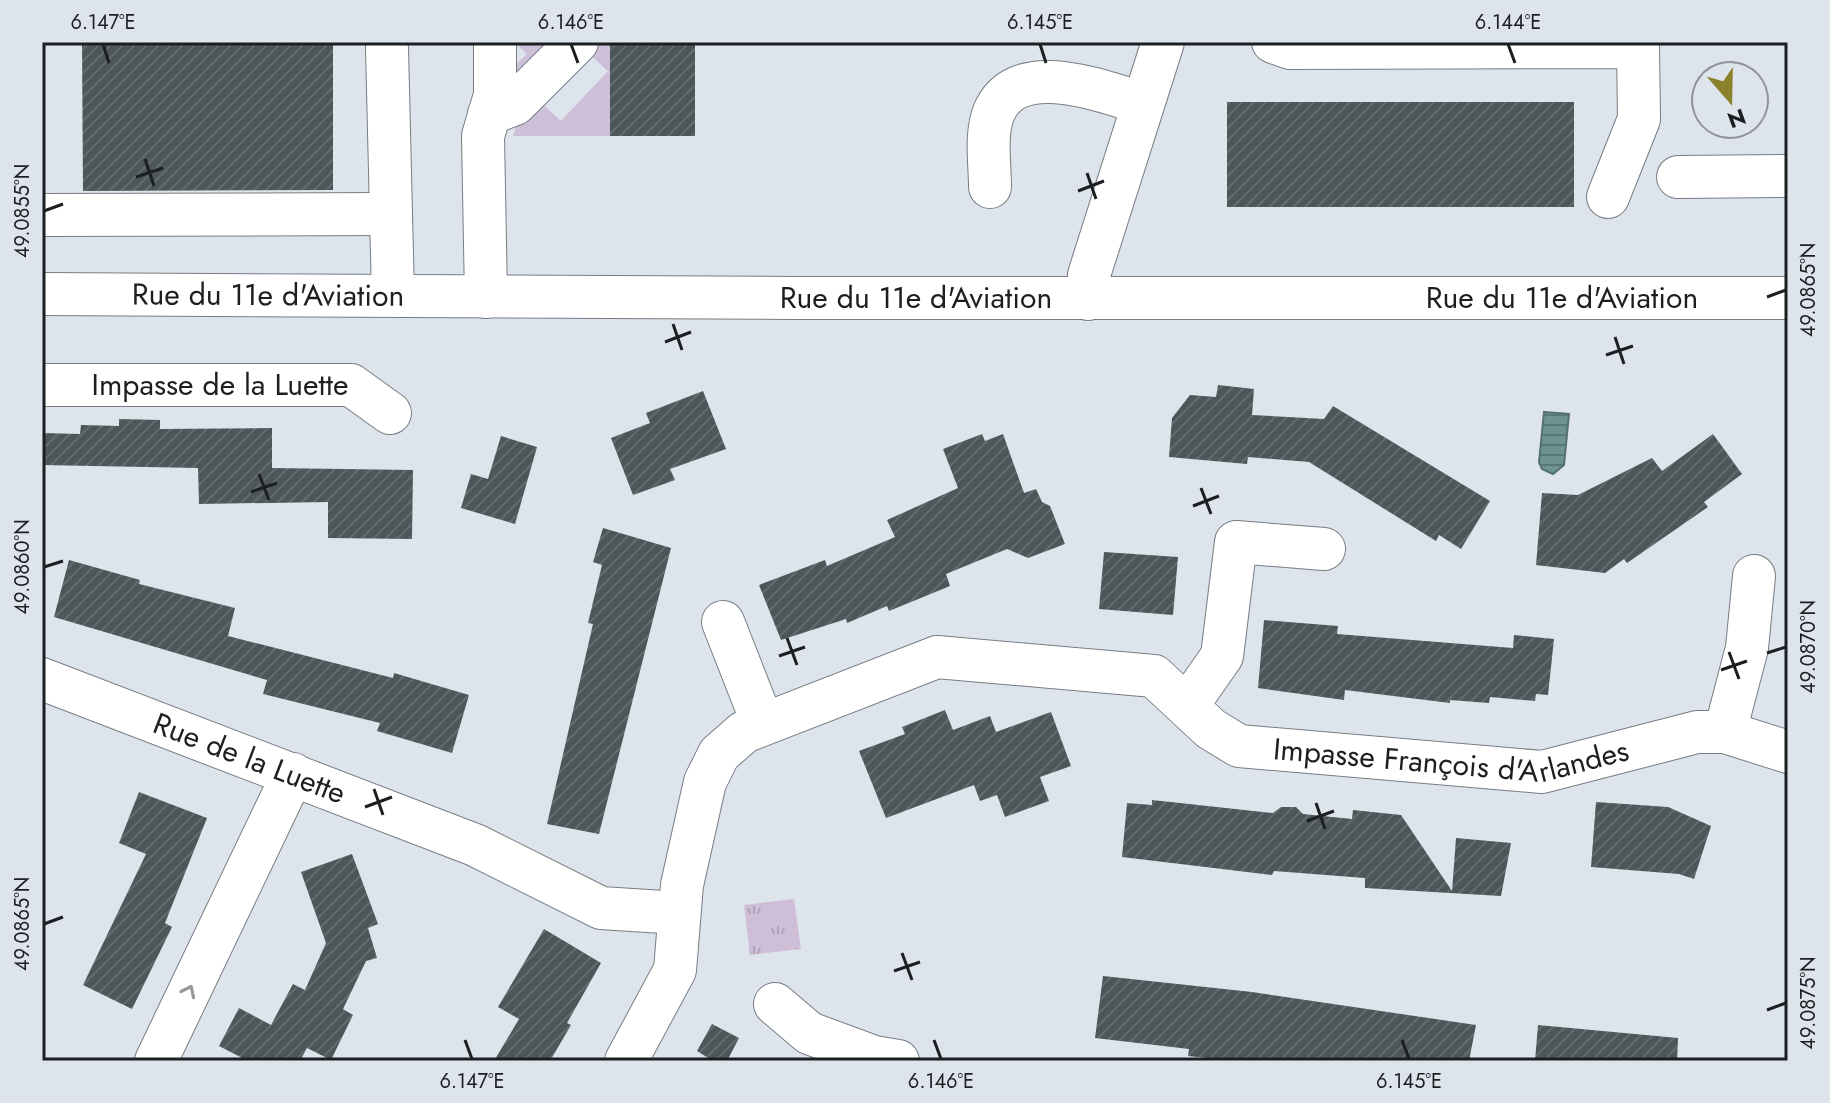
<svg xmlns="http://www.w3.org/2000/svg" width="1830" height="1103" font-family="Jost,sans-serif">
<style>
.grass{fill:#cfbed7}
.park{fill:url(#park-tufts)}
.water{fill:url(#water-rules);stroke:#547070;stroke-width:2}
.building{fill:url(#building-hatch)}
.lines{fill:none;stroke-linecap:round;stroke-linejoin:round}
.minor-casing{stroke:#777d84;stroke-width:44}
.minor{stroke:#fff;stroke-width:42}
.oneway{stroke:#999a9c}
.ticks{fill:none;stroke:#1c1f22;stroke-width:3}
.labels{text-anchor:middle;stroke-width:8;stroke-linejoin:round;paint-order:stroke}
.street-label{font-size:30px;fill:#1c1f22;stroke:#dde4ec}
.neatline{fill:none;stroke:#1c1f22;stroke-width:3}
.ticks-label{font-size:20px;text-anchor:middle;fill:#1c1f22}
</style>
<defs>
<pattern id="park-tufts" width="24" height="20" patternUnits="userSpaceOnUse" patternTransform="scale(2)"><rect width="24" height="20" fill="#cfbed7"/><path d="M3 7l-1-3M5 7V3M7 7l1-3M15 17l-1-3M17 17v-4M19 17l1-3" fill="none" stroke="#b1a3b8"/></pattern>
<pattern id="water-rules" width="6" height="5" patternUnits="userSpaceOnUse" patternTransform="scale(2)"><rect width="6" height="5" fill="#6c9392"/><path d="M0 2.5h6" fill="none" stroke="#587777"/></pattern>
<pattern id="building-hatch" width="6" height="6" patternUnits="userSpaceOnUse" patternTransform="scale(2)"><rect width="6" height="6" fill="#4d575a"/><path d="M-1 1l2-2M0 6l6-6M5 7l2-2" fill="none" stroke="#636b6e"/></pattern>
</defs>
<rect width="100%" height="100%" fill="#dde4ec"/>
<!-- grass -->
<g class="grass">
<path d="M514 42H557L511 88 510 70 527 54Z"/>
<path d="M597 42 610 44V136H513L517 124 539 101 561 121 608 71 587 52Z"/>
</g>
<!-- park -->
<path class="park" d="M794 899 801 949 750 955 744 905Z"/>
<!-- water -->
<path class="water" d="M1544 412 1569 414 1564 465 1553 474 1542 469 1539 462Z"/>
<!-- building -->
<g class="building">
<path d="M82 42H333V190L83 191Z"/>
<rect x="610" y="42" width="85" height="94"/>
<rect x="1227" y="102" width="347" height="105"/>
<path d="M1218 385 1254 389 1252 415 1324 419 1333 406 1490 501 1461 549 1439 535 1436 541 1309 462 1248 457 1247 464 1169 457 1172 418 1190 395 1216 397Z"/>
<path d="M703 391 726 449 670 469 675 480 633 495 611 438 650 423 646 413Z"/>
<path d="M119 419 160 420V429L272 428V468L413 470 412 539 328 538V502L199 504 198 468 42 465V433L80 434 81 425 119 426Z"/>
<path d="M982 434 985 441 1003 434 1024 493 1036 489 1042 502 1050 506 1065 544 1028 558 1007 549 946 574 950 586 889 611 887 606 847 623 846 619 781 640 759 585 825 560 827 566 895 537 887 520 958 488 943 449Z"/>
<path d="M1713 434 1742 474 1704 502 1708 507 1627 563 1624 559 1605 573 1536 565 1542 493 1578 495 1652 458 1662 471Z"/>
<path d="M501 436 537 447 515 524 461 508 471 474 488 479Z"/>
<path d="M603 528 671 548 599 834 547 824 593 624 588 623 602 565 593 562Z"/>
<path d="M1104 552 1178 557 1173 615 1099 609Z"/>
<path d="M69 560 140 580 139 584 235 608 228 636 393 678 394 673 469 695 452 753 377 731 380 723 263 694 267 680 54 617Z"/>
<path d="M1264 620 1338 626 1337 634 1513 648 1514 635 1554 639 1548 695 1536 694 1535 701 1490 697 1489 703 1450 700V703L1345 690 1344 700 1258 688Z"/>
<path d="M945 710 953 730 990 716 996 732 1051 712 1071 766 1040 777 1049 801 1005 817 997 795 980 801 974 785 886 818 859 751 905 734 902 727Z"/>
<path d="M139 792 207 818 165 923 172 927 132 1009 83 985 146 854 119 843Z"/>
<path d="M1152 800 1273 813 1281 807H1296L1303 814 1352 819 1353 810 1401 815 1452 891 1456 838 1511 843 1501 896 1365 888V878L1274 871 1272 875 1122 857 1127 803 1152 805Z"/>
<path d="M1596 802 1668 807 1711 826 1694 879 1679 874 1591 867Z"/>
<path d="M352 854 378 924 368 928 377 958 366 961 343 1009 353 1015 331 1060 307 1048 300 1061H248L219 1046 239 1008 271 1025 293 984 305 990 326 943 301 872Z"/>
<path d="M544 929 601 963 567 1023 571 1025 550 1061H494L519 1019 498 1007Z"/>
<path d="M1103 976 1252 992 1476 1025 1469 1061H1235L1188 1056 1189 1049 1095 1038Z"/>
<path d="M712 1024 739 1038 727 1061H713L697 1051Z"/>
<path d="M1538 1025 1678 1038 1677 1061H1535Z"/>
</g>
<g class="lines">
<defs>
<g id="minor">
<path d="M1273 42 1290 48 1638 47 1639 119 1608 197"/>
<path d="M387 48 393 296"/>
<path d="M489 114 515 104 577 42"/>
<path d="M1678 177 1788 176"/>
<path d="M990 187C990 163 985 134 994 112 1018 57 1102 92 1142 103"/>
<path d="M42 215 391 214"/>
<path id="s1" d="M42 294 793 298H1788"/>
<path d="M486 297 483 136 495 95V42"/>
<path d="M1088 299 1089 275 1163 42"/>
<path id="s2" d="M42 385H351L390 413"/>
<path d="M723 622 763 724"/>
<path id="s3" d="M42 679 475 845 601 908 679 913"/>
<path d="M1187 706 1222 656 1236 542 1324 549"/>
<path d="M1725 732 1747 648 1754 576"/>
<path d="M775 1004 809 1033 874 1057 898 1061"/>
<path d="M156 1061 293 774"/>
<path id="s4" d="M626 1061 675 970 682 885 705 782 719 754 744 732 937 657 1154 676 1211 729 1239 746 1542 772 1697 732H1725L1788 752"/>
</g>
</defs>
<!-- minor casing -->
<use href="#minor" class="minor-casing"/>
<!-- minor -->
<use href="#minor" class="minor"/>
</g>
<!-- one-way arrows -->
<defs><path id="oneway-chevron" d="M-2-3.5L2.5 0L-2 3.5" fill="none" stroke-width="1.6" stroke-linecap="round" stroke-linejoin="round" transform="scale(2)"/></defs>
<use class="oneway" href="#oneway-chevron" transform="translate(189 991) rotate(-64)"/>
<!-- ticks -->
<path class="ticks" d="M103 44 109 63M571 44 578 63M1040 44 1046 63M1508 44 1515 63M145 159 154 186M1087 173 1096 199M136 177 163 168M1078 191 1104 181M44 211 63 204M1767 297 1786 290M673 324 682 350M1615 337 1624 364M665 342 691 332M1606 355 1633 346M259 474 269 500M1201 488 1211 514M251 492 277 483M1193 506 1219 496M44 567 63 561M787 638 797 665M1729 652 1739 679M1767 653 1786 647M779 656 805 647M1721 670 1747 661M374 789 383 815M1316 803 1325 829M365 807 392 797M1307 821 1334 811M44 924 63 917M902 953 912 980M894 971 920 962M1767 1010 1786 1003M465 1040 472 1059M934 1040 941 1059M1402 1040 1409 1059"/>
<g class="labels">
<!-- street labels -->
<g class="street-label">
<text dy="10" stroke="none"><textPath href="#s1" startOffset="226">Rue du 11e d'Aviation</textPath></text>
<text dy="10" stroke="none"><textPath href="#s1" startOffset="1520">Rue du 11e d'Aviation</textPath></text>
<text dy="10" stroke="none"><textPath href="#s1" startOffset="874">Rue du 11e d'Aviation</textPath></text>
<text dy="10" stroke="none"><textPath href="#s2" startOffset="178">Impasse de la Luette</textPath></text>
<text dy="10" stroke="none"><textPath href="#s4" startOffset="1108">Impasse François d'Arlandes</textPath></text>
<text dy="10" stroke="none"><textPath href="#s3" startOffset="222">Rue de la Luette</textPath></text>
</g>
</g>
<!-- border -->
<rect width="1830" height="1103" fill="none" stroke="#dde4ec" stroke-width="88"/>
<!-- north arrow -->
<g transform="translate(1730 100) rotate(160)"><circle r="38" fill="#dde4ec" stroke="#90959b" stroke-width="2"/>
<path d="M0-6L14 30L0 20L-14 30Z" fill="#8a822a"/>
<text y="-12" font-size="22" font-weight="bold" text-anchor="middle" fill="#1c1f22">N</text>
</g>
<rect x="44" y="44" width="1742" height="1015" class="neatline"/>
<g class="ticks-label">
<text x="103" y="29">6.147°E</text>
<text x="571" y="29">6.146°E</text>
<text x="1040" y="29">6.145°E</text>
<text x="1508" y="29">6.144°E</text>
<text transform="translate(22 211) rotate(-90)" y="7">49.0855°N</text>
<text transform="translate(1808 290) rotate(-90)" y="7">49.0865°N</text>
<text transform="translate(22 567) rotate(-90)" y="7">49.0860°N</text>
<text transform="translate(1808 647) rotate(-90)" y="7">49.0870°N</text>
<text transform="translate(22 924) rotate(-90)" y="7">49.0865°N</text>
<text transform="translate(1808 1003) rotate(-90)" y="7">49.0875°N</text>
<text x="472" y="1088">6.147°E</text>
<text x="941" y="1088">6.146°E</text>
<text x="1409" y="1088">6.145°E</text>
</g>
</svg>
